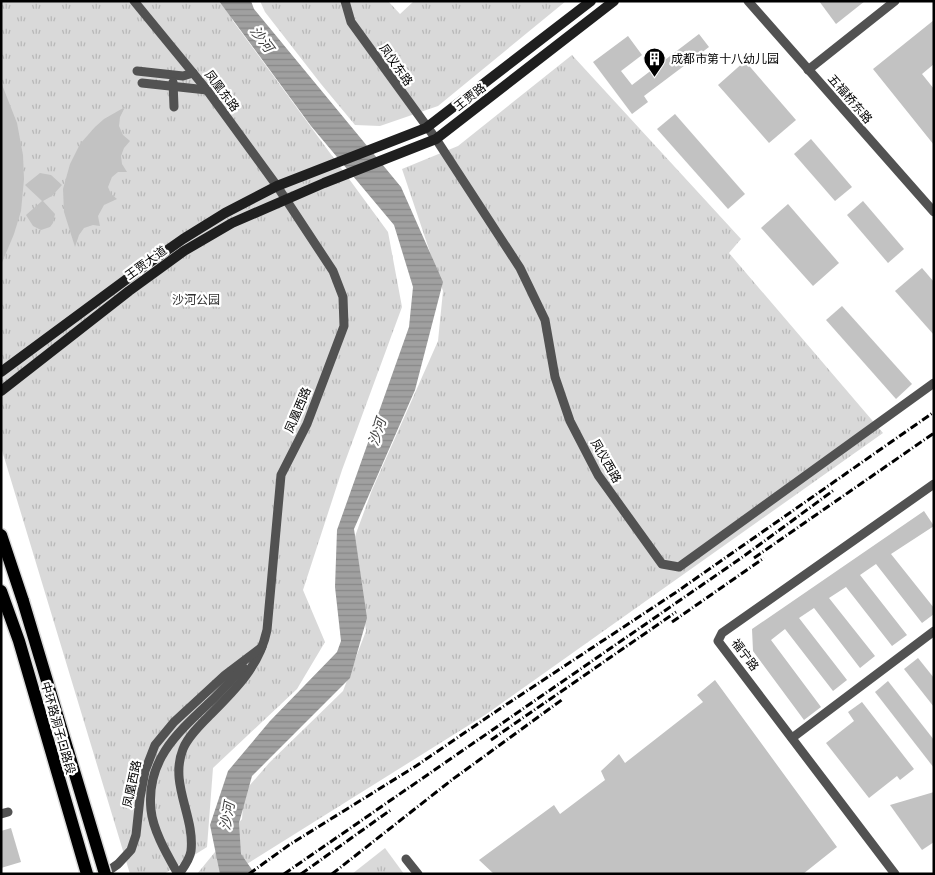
<svg xmlns="http://www.w3.org/2000/svg" width="935" height="875" font-family="'Fira Sans Condensed','Noto Sans SC',sans-serif">
<style>
.grass{fill:url(#grass-tufts)}
.water{fill:url(#water-rules)}
.building{fill:#c2c2c2}
.lines{fill:none;stroke-linecap:round;stroke-linejoin:round}
.primary-casing{stroke:#dbdbdb;stroke-width:15}
.minor{stroke:#525252;stroke-width:9}
.secondary{stroke:#1f1f1f;stroke-width:10}
.primary{stroke:#000;stroke-width:12}
.rail{stroke:#000;stroke-width:3;stroke-dasharray:8 2.5 1 2.5;stroke-linecap:butt}
.primary-bridge-casing{stroke:#dbdbdb;stroke-width:15;stroke-linecap:butt}
.primary-bridge{stroke:#000;stroke-width:12}
.labels{text-anchor:middle;stroke-width:4.5;stroke-linejoin:round;paint-order:stroke}
.poi-label{font-size:12px;fill:#000;stroke:#fff;text-anchor:start}
.street-label{font-size:12px;fill:#000;stroke:#fff}
.park-label{font-size:12px;fill:#303030;stroke:#fff}
.water-label{font-size:14px;font-style:italic;fill:#414141;stroke:#fff}
</style>
<defs>
<pattern id="grass-tufts" width="24" height="20" patternUnits="userSpaceOnUse" patternTransform="scale(1.25)"><rect width="24" height="20" fill="#d9d9d9"/><path d="M3 7l-1-3M5 7V3M7 7l1-3M15 17l-1-3M17 17v-4M19 17l1-3" fill="none" stroke="#b8b8b8"/></pattern>
<pattern id="water-rules" width="6" height="5" patternUnits="userSpaceOnUse" patternTransform="scale(1.25)"><rect width="6" height="5" fill="#a0a0a0"/><path d="M0 2.5h6" fill="none" stroke="#888"/></pattern>
</defs>
<rect width="100%" height="100%" fill="#fff"/>
<!-- grass -->
<g class="grass">
<path d="M1 1H223L233 21 388 232 402 307 342 470 303 590 325 642 297 689 213 768 207 847 164 874H130L1 447Z"/>
<path d="M260 1H388L400 14 414 1H566L438 106 380 126 355 125 321 84 265 12Z"/>
<path d="M572 55 741 239 729 253 883 433 485 715 231 874H197L242 819 244 792 269 763 343 691 366 631 354 539 372 490 438 341 443 291 402 169 458 146Z"/>
<path d="M385 848 404 874H352Z"/>
</g>
<!-- water -->
<path class="water" d="M219 1H251L254 9 401 187 443 282 415 390 354 529 367 618 350 678 252 776 239 823 241 854 255 874H220L210 825 228 771 270 721 337 652 341 641 335 587 337 530 409 327 413 287 394 225 311 126Z"/>
<!-- building -->
<g class="building">
<path d="M819 1H865L836 24Z"/>
<path d="M934 20V64L922 74 934 89V145L873 69Z"/>
<path d="M699 34 709 47 644 96 648 102 632 114 593 62 628 36 642 55 621 71 632 85Z"/>
<path d="M745 61 796 120 769 143 718 85Z"/>
<path d="M1 82 17 123 23 155 24 179 21 211 14 234 1 265Z"/>
<path d="M125 107 120 117 119 126 123 135 130 141 124 148 121 156 122 164 127 172H118L112 177 108 187 111 194 117 199 104 205 98 216 100 226 93 225 84 228 79 235 75 247 64 212 63 189 70 164 80 144 95 127 104 119Z"/>
<path d="M675 114 745 194 728 209 657 129Z"/>
<path d="M811 139 852 187 835 201 794 154Z"/>
<path d="M40 173 51 175 62 185 52 196 43 201 55 214 53 223 50 227 41 230 33 226 26 215 42 201 25 185Z"/>
<path d="M863 201 904 249 888 263 847 215Z"/>
<path d="M788 204 839 263 813 286 761 228Z"/>
<path d="M922 268 934 282V335L895 291Z"/>
<path d="M842 306 912 384 896 399 826 320Z"/>
<path d="M924 511 934 526 891 554 934 608V614L922 623 876 564 860 575 907 635 892 646 846 587 829 598 875 656 860 668 814 608 799 618 847 680 833 691 785 629 771 640 821 707 804 720 753 651 752 629Z"/>
<path d="M918 658 934 678V707L904 669Z"/>
<path d="M715 680 837 847 803 874H494L479 860 554 805 560 814 605 780 601 771 619 754 625 763 703 702 697 695Z"/>
<path d="M888 681 934 740V768L875 692Z"/>
<path d="M862 702 914 769 900 780 897 776 869 798 826 743 854 721 848 712Z"/>
<path d="M934 792V842L922 850 890 805Z"/>
<path d="M11 828 21 862 1 868V831Z"/>
</g>
<g class="lines">
<defs>
<g id="primary">
<path d="M1 535 23 601"/>
<path d="M1 591 19 641 87 874"/>
</g>
</defs>
<!-- primary casing -->
<use href="#primary" class="primary-casing"/>
<!-- minor -->
<g class="minor">
<path d="M134 1 207 90 277 186 333 271 343 297 344 326 307 424 281 475 267 630C260 665 236 689 211 714 202 723 188 736 183 749 169 784 195 816 191 851 190 859 184 867 179 874"/>
<path d="M345 1 351 22 436 139 520 268 545 320 555 377 570 421 598 475 662 564 679 567 934 383"/>
<path d="M748 1 934 212"/>
<path d="M808 70 895 1"/>
<path d="M137 71 183 76 193 73"/>
<path d="M173 82 174 107"/>
<path d="M142 83 207 90"/>
<path d="M792 738 934 631"/>
<path d="M1 814 8 812"/>
<path d="M406 859 418 874"/>
<path d="M104 874 118 864 131 850 136 835 140 798 145 771 155 745 174 722 225 675 262 647"/>
<path d="M178 874C168 856 153 831 151 810 146 761 176 734 209 703 221 692 232 679 243 667"/>
<path d="M895 874 718 641 722 633 934 484"/>
</g>
<!-- secondary -->
<g class="secondary">
<path d="M1 372 139 270 183 239 225 213 277 186 426 128 591 1"/>
<path d="M1 391 129 291 184 251 232 223 324 183 436 139 614 1"/>
</g>
<!-- primary -->
<use href="#primary" class="primary"/>
<!-- rail -->
<g class="rail">
<path d="M754 558 934 433"/>
<path d="M672 622 764 558"/>
<path d="M491 740 676 612"/>
<path d="M249 874 289 845 416 766 501 708 675 593 934 412"/>
<path d="M284 874 744 556 834 490"/>
<path d="M301 874 392 809"/>
<path d="M332 874 453 779 563 699"/>
</g>
<defs>
<path id="primary-bridge" d="M23 601 105 874"/>
</defs>
<!-- primary-bridge casing -->
<use href="#primary-bridge" class="primary-bridge-casing"/>
<!-- primary-bridge -->
<use href="#primary-bridge" class="primary-bridge"/>
</g>
<!-- icons -->
<defs>
<symbol id="building-pin" viewBox="-11 -11 22 30"><path d="M0 17L-7.5 6A9.5 9.5 0 1 1 7.5 6Z" fill="#000" stroke="#fff"/><path d="M-4-6H4V6H1V3H-1V6H-4ZM-2.5-4.3h1.7v1.8h-1.7ZM.8-4.3h1.7v1.8H.8ZM-2.5-1h1.7V.8h-1.7ZM.8-1h1.7V.8H.8Z" fill="#fff"/></symbol>
</defs>
<g fill-rule="evenodd">
<use href="#building-pin" x="642" y="46" width="25" height="34"/>
</g>
<g class="labels">
<!-- poi labels -->
<g class="poi-label">
<text x="671" y="63">成都市第十八幼儿园</text>
</g>
<!-- street labels -->
<g class="street-label">
<text transform="translate(396 65) rotate(55)" y="4">凤仪东路</text>
<text transform="translate(222 91) rotate(53)" y="4">凤凰东路</text>
<text transform="translate(470 97) rotate(-38)" y="4">王贾路</text>
<text transform="translate(850 99) rotate(49)" y="4">五福桥东路</text>
<text transform="translate(146 263) rotate(-36)" y="4">王贾大道</text>
<text transform="translate(298 410) rotate(-67)" y="4">凤凰西路</text>
<text transform="translate(606 461) rotate(60)" y="4">凤仪西路</text>
<text transform="translate(745 655) rotate(53)" y="4">福宁路</text>
<text transform="translate(58 728) rotate(74)" y="4">中环路洞子口路段</text>
<text transform="translate(132 784) rotate(-78)" y="4">凤凰西路</text>
</g>
<!-- park labels -->
<g class="park-label">
<text x="196" y="304">沙河公园</text>
</g>
<!-- water labels -->
<g class="water-label">
<text transform="translate(262 39) rotate(53)" y="5">沙河</text>
<text transform="translate(377 432) rotate(-72)" y="5">沙河</text>
<text transform="translate(227 816) rotate(-80)" y="5">沙河</text>
</g>
</g>
<!-- border -->
<rect width="935" height="875" fill="none" stroke="#000000" stroke-width="5"/>
</svg>
